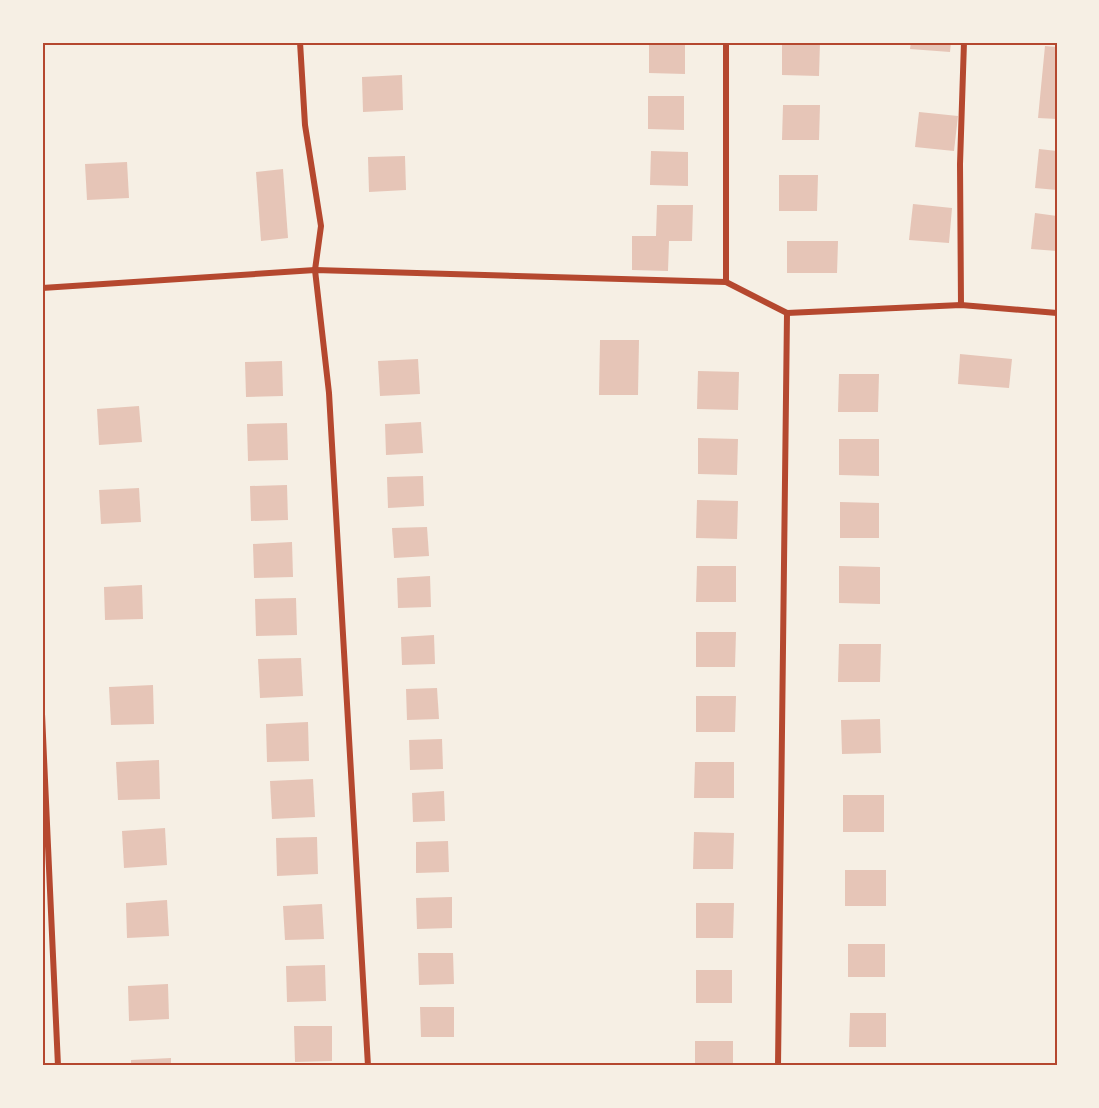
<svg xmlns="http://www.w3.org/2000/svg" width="1099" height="1108" font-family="Barlow,sans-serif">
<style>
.building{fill:#e6c5b7}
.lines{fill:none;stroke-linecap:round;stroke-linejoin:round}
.minor{stroke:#b5482f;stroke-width:6}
.neatline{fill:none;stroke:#b5482f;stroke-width:2}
</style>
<rect width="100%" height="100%" fill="#f6efe4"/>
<!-- building -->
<g class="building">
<path d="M649 42H685V74L649 73Z"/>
<path d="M782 42H820L819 76 782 75Z"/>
<path d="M911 42H951L950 52 910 49Z"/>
<path d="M1045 46 1057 47V119L1038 118Z"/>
<path d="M402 75 403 110 363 112 362 77Z"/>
<path d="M648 96H684V130L648 129Z"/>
<path d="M783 105H820L819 140H782Z"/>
<path d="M919 112 958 116 954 151 915 147Z"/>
<path d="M1039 149 1057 151V190L1035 188Z"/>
<path d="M651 151 688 152V186L650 185Z"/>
<path d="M405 156 406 190 369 192 368 157Z"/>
<path d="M127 162 129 198 87 200 85 164Z"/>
<path d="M283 169 288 238 261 241 256 172Z"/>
<path d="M779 175H818L817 211H779Z"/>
<path d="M913 204 952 208 949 243 909 240Z"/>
<path d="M657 205H693L692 241H669L668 271 632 270V236H656Z"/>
<path d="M1035 213 1057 216V251L1031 249Z"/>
<path d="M787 241H838L837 273H787Z"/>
<path d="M600 340H639L638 395H599Z"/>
<path d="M960 354 1012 359 1009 388 958 384Z"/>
<path d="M418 359 420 394 380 396 378 361Z"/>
<path d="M282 361 283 396 246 397 245 362Z"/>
<path d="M698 371 739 372 738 410 697 409Z"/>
<path d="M839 374H879L878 412H838Z"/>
<path d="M139 406 142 442 99 445 97 409Z"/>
<path d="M421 422 423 453 386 455 385 424Z"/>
<path d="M287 423 288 460 248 461 247 424Z"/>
<path d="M698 438 738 439 737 475 698 474Z"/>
<path d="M839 439H879V476L839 475Z"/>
<path d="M423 476 424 506 388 508 387 477Z"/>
<path d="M287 485 288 520 251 521 250 486Z"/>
<path d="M139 488 141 522 101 524 99 490Z"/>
<path d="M697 500 738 501 737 539 696 538Z"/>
<path d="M840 502 879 503V538H840Z"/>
<path d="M427 527 429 556 394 558 392 528Z"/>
<path d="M292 542 293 577 254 578 253 544Z"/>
<path d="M697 566H736V602H696Z"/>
<path d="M839 566 880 567V604L839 603Z"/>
<path d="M430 576 431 607 398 608 397 578Z"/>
<path d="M142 585 143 619 105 620 104 587Z"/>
<path d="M296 598 297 635 256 636 255 599Z"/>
<path d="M696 632H736L735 667H696Z"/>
<path d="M434 635 435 664 402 665 401 637Z"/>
<path d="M839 644H881L880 682H838Z"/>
<path d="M301 658 303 696 260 698 258 659Z"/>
<path d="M153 685 154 724 111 725 109 687Z"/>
<path d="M437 688 439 719 407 720 406 689Z"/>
<path d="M696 696H736L735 732H696Z"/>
<path d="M880 719 881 753 842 754 841 720Z"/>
<path d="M308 722 309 761 267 762 266 724Z"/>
<path d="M442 739 443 769 410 770 409 740Z"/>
<path d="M159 760 160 799 118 800 116 762Z"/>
<path d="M695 762H734V798H694Z"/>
<path d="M313 779 315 817 272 819 270 781Z"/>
<path d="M444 791 445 821 413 822 412 793Z"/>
<rect x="843" y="795" width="41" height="37"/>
<path d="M165 828 167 865 124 868 122 831Z"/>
<path d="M694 832 734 833 733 869H693Z"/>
<path d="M317 837 318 874 277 876 276 838Z"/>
<path d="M448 841 449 872 416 873V842Z"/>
<rect x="845" y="870" width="41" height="36"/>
<path d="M452 897V928L417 929 416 898Z"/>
<path d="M167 900 169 936 127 938 126 903Z"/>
<path d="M696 903H734L733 938H696Z"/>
<path d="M322 904 324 939 285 940 283 906Z"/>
<rect x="848" y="944" width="37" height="33"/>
<path d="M418 953H453L454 984 419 985Z"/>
<path d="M325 965 326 1001 287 1002 286 966Z"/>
<rect x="696" y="970" width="36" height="33"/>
<path d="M168 984 169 1019 129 1021 128 986Z"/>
<path d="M420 1007H454V1037H421Z"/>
<path d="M850 1013H886V1047H849Z"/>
<path d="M294 1026H332V1061L295 1062Z"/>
<rect x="695" y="1041" width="38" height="25"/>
<path d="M171 1058V1066H131V1060Z"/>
</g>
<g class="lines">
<!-- minor -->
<g class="minor">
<path d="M300 42 305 125 321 226 315 270 329 393 368 1066"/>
<path d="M726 282V42"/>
<path d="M42 288 315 270 726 282 787 313 961 305 1057 313"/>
<path d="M961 305 960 164 964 42"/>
<path d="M42 714 58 1066"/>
<path d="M778 1066 787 313"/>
</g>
</g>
<!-- border -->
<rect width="1099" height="1108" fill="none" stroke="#f6efe4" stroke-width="87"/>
<rect x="44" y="44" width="1012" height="1020" class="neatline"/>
</svg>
